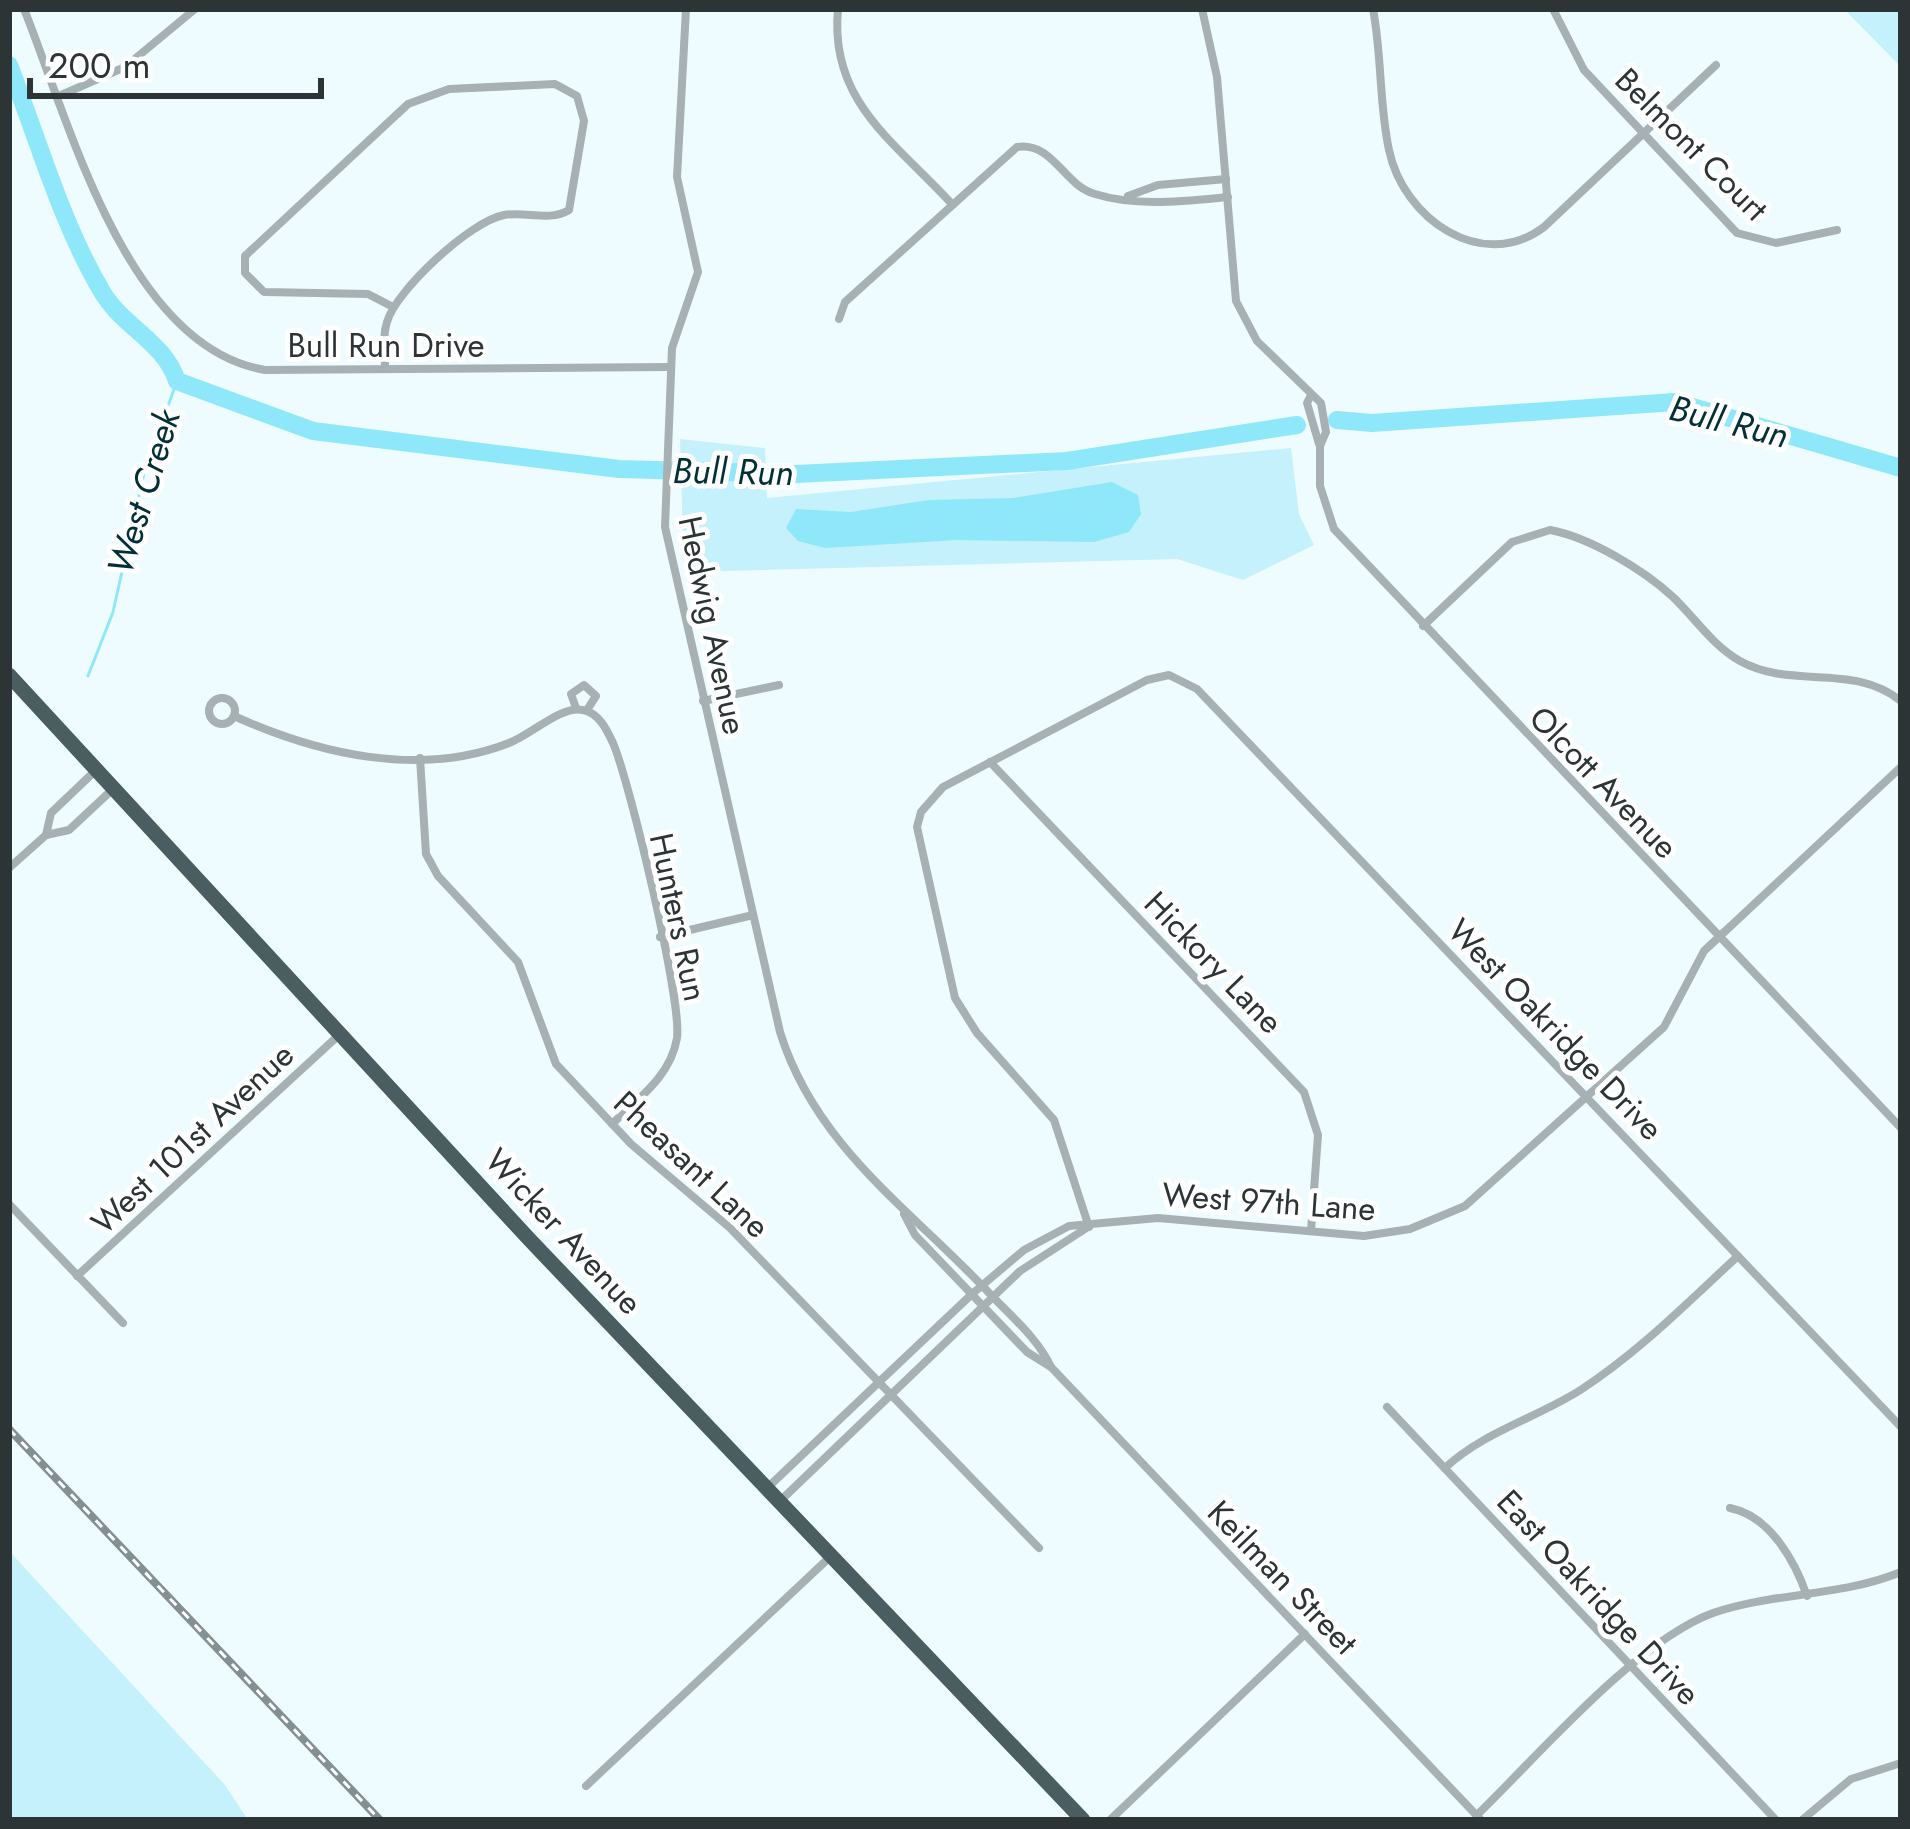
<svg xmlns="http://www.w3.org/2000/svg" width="1910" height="1829" font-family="Jost,sans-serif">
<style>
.green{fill:#c4f1fb}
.water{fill:#8ee8fa}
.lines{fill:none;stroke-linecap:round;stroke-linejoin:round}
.stream{stroke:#8ee8fa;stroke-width:3}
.river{stroke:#8ee8fa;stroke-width:18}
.street{stroke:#a7b0b2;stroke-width:8}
.highway{stroke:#4a5d61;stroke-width:15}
.rail-casing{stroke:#848f91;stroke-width:8}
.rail{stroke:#fff;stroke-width:3;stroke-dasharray:9;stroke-linecap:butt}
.labels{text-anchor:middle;stroke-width:10;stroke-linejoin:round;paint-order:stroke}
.street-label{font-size:33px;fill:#2c3436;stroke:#fff}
.water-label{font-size:36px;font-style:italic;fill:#033038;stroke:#fff}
</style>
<rect width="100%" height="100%" fill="#effcff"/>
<!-- green -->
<g class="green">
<path d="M1844 9H1901V67Z"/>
<path d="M680 439 765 448 767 498 1291 448 1299 514 1314 545 1243 580 1177 559 684 572Z"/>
<path d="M9 1551 225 1785 248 1820H9Z"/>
</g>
<!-- water -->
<path class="water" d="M1112 482 1138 495 1141 514 1129 532 1094 542 957 540 825 548 798 541 786 528 796 509 851 512 929 500 1013 498Z"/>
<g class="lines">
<!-- stream -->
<path class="stream" d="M88 676 113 612 144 473 177 381"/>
<!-- river -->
<g class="river">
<path d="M9 65C38 139 61 222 101 290 121 326 164 341 177 381L313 431 619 469 796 474 1067 461 1297 425"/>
<path d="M1337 420 1372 423 1675 402 1901 468"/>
</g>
<!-- street -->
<g class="street">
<path d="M24 9C69 120 126 347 265 370L670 367"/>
<path d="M686 9 677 177 698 272 672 348 665 527 780 1032C816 1148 913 1211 992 1296 1013 1318 1038 1339 1051 1367"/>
<path d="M838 9C829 101 894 141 951 203"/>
<path d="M1202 9 1217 77 1236 301 1257 341 1321 403 1326 432 1320 446V486L1334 529 1901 1128"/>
<path d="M1373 9C1382 56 1379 104 1389 150 1403 218 1482 274 1544 227L1716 65"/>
<path d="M1553 9 1584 70 1737 233 1776 243 1837 230"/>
<path d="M59 96 125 67 195 9"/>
<path d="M1128 196 1158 185 1226 179"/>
<path d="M839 319 845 302 1017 147C1054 142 1063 185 1095 194 1136 207 1185 201 1228 197"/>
<path d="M385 369C385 354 382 337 387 322 396 290 471 221 504 215 527 211 549 222 569 210L584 121 577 96 555 84 449 89 408 104 245 256V273L264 292 368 294 393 307"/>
<path d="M1311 395 1307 403 1319 444"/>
<path d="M1423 626 1512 542 1550 530C1589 537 1644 570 1673 597 1695 618 1713 646 1740 661 1792 690 1852 662 1901 701"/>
<circle cx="222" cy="711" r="13"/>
<path d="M703 701 779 685"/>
<path d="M576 708 571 694 584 685 596 696 587 710"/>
<path d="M234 716C318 754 419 778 509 743 531 735 561 705 583 710 599 713 607 730 613 743 630 783 682 1000 677 1038 671 1076 638 1099 612 1124"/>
<path d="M420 758 426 854 438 876 518 962 556 1064 631 1144 730 1228 1039 1548"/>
<path d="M990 762 1304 1092 1318 1135 1311 1231"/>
<path d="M46 835 51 813 95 771"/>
<path d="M9 868 46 835 69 830 114 788"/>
<path d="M660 937 753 915"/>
<path d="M9 1204 123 1323"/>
<path d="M904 1214 915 1235 1027 1352 1051 1367 1481 1820"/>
<path d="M1089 1227 1054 1120 977 1033 955 998 917 827 921 812 943 787 1147 680 1169 675 1197 689 1901 1427"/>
<path d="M77 1276 339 1035"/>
<path d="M1387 1407 1776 1820"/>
<path d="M1445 1468C1483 1432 1539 1417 1582 1389 1640 1351 1688 1302 1738 1256"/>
<path d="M765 1490 972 1294 1024 1250 1069 1226 1158 1218 1364 1236 1410 1229 1465 1206 1664 1027 1704 951 1901 767"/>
<path d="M778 1503 1020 1271 1088 1227"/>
<path d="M1730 1508C1770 1516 1795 1561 1807 1596"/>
<path d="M586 1786 830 1557"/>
<path d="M1477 1815C1538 1756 1636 1641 1713 1613 1774 1592 1840 1597 1901 1572"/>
<path d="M1110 1820 1305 1634"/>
<path d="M1802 1820 1851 1779 1901 1763"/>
</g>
<!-- highway -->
<path class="highway" d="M9 675 529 1239 1083 1820"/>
<defs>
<path id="rail" d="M9 1429 380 1820"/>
</defs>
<!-- rail casing -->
<use href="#rail" class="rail-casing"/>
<!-- rail -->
<use href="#rail" class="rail"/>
</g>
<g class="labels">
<!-- street labels -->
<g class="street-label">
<text transform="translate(1692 144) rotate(45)" y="12">Belmont Court</text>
<text x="386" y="357">Bull Run Drive</text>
<text transform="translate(713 625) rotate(78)" y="12">Hedwig Avenue</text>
<text transform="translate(1604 782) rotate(46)" y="12">Olcott Avenue</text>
<text transform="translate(679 917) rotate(78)" y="12">Hunters Run</text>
<text transform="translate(1214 962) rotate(46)" y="12">Hickory Lane</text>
<text transform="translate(1556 1029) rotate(46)" y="12">West Oakridge Drive</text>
<text transform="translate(192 1138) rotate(-43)" y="12">West 101st Avenue</text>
<text transform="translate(692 1164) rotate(43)" y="12">Pheasant Lane</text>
<text transform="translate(1269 1201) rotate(4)" y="12">West 97th Lane</text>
<text transform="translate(564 1231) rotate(47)" y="12">Wicker Avenue</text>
<text transform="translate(1283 1577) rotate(46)" y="12">Keilman Street</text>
<text transform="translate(1599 1597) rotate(47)" y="12">East Oakridge Drive</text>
</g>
<!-- water labels -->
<g class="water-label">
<text transform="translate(1729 421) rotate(14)" y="13">Bull Run</text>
<text transform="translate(733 471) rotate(1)" y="13">Bull Run</text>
<text transform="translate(143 492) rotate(-73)" y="13">West Creek</text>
</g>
</g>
<!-- border -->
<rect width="1910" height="1829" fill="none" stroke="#2c3436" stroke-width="24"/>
<!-- scale -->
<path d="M30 78v18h291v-18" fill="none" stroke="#2c3436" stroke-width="6"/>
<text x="48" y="78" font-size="36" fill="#2c3436" stroke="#ffffff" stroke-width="9" paint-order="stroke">200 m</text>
</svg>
